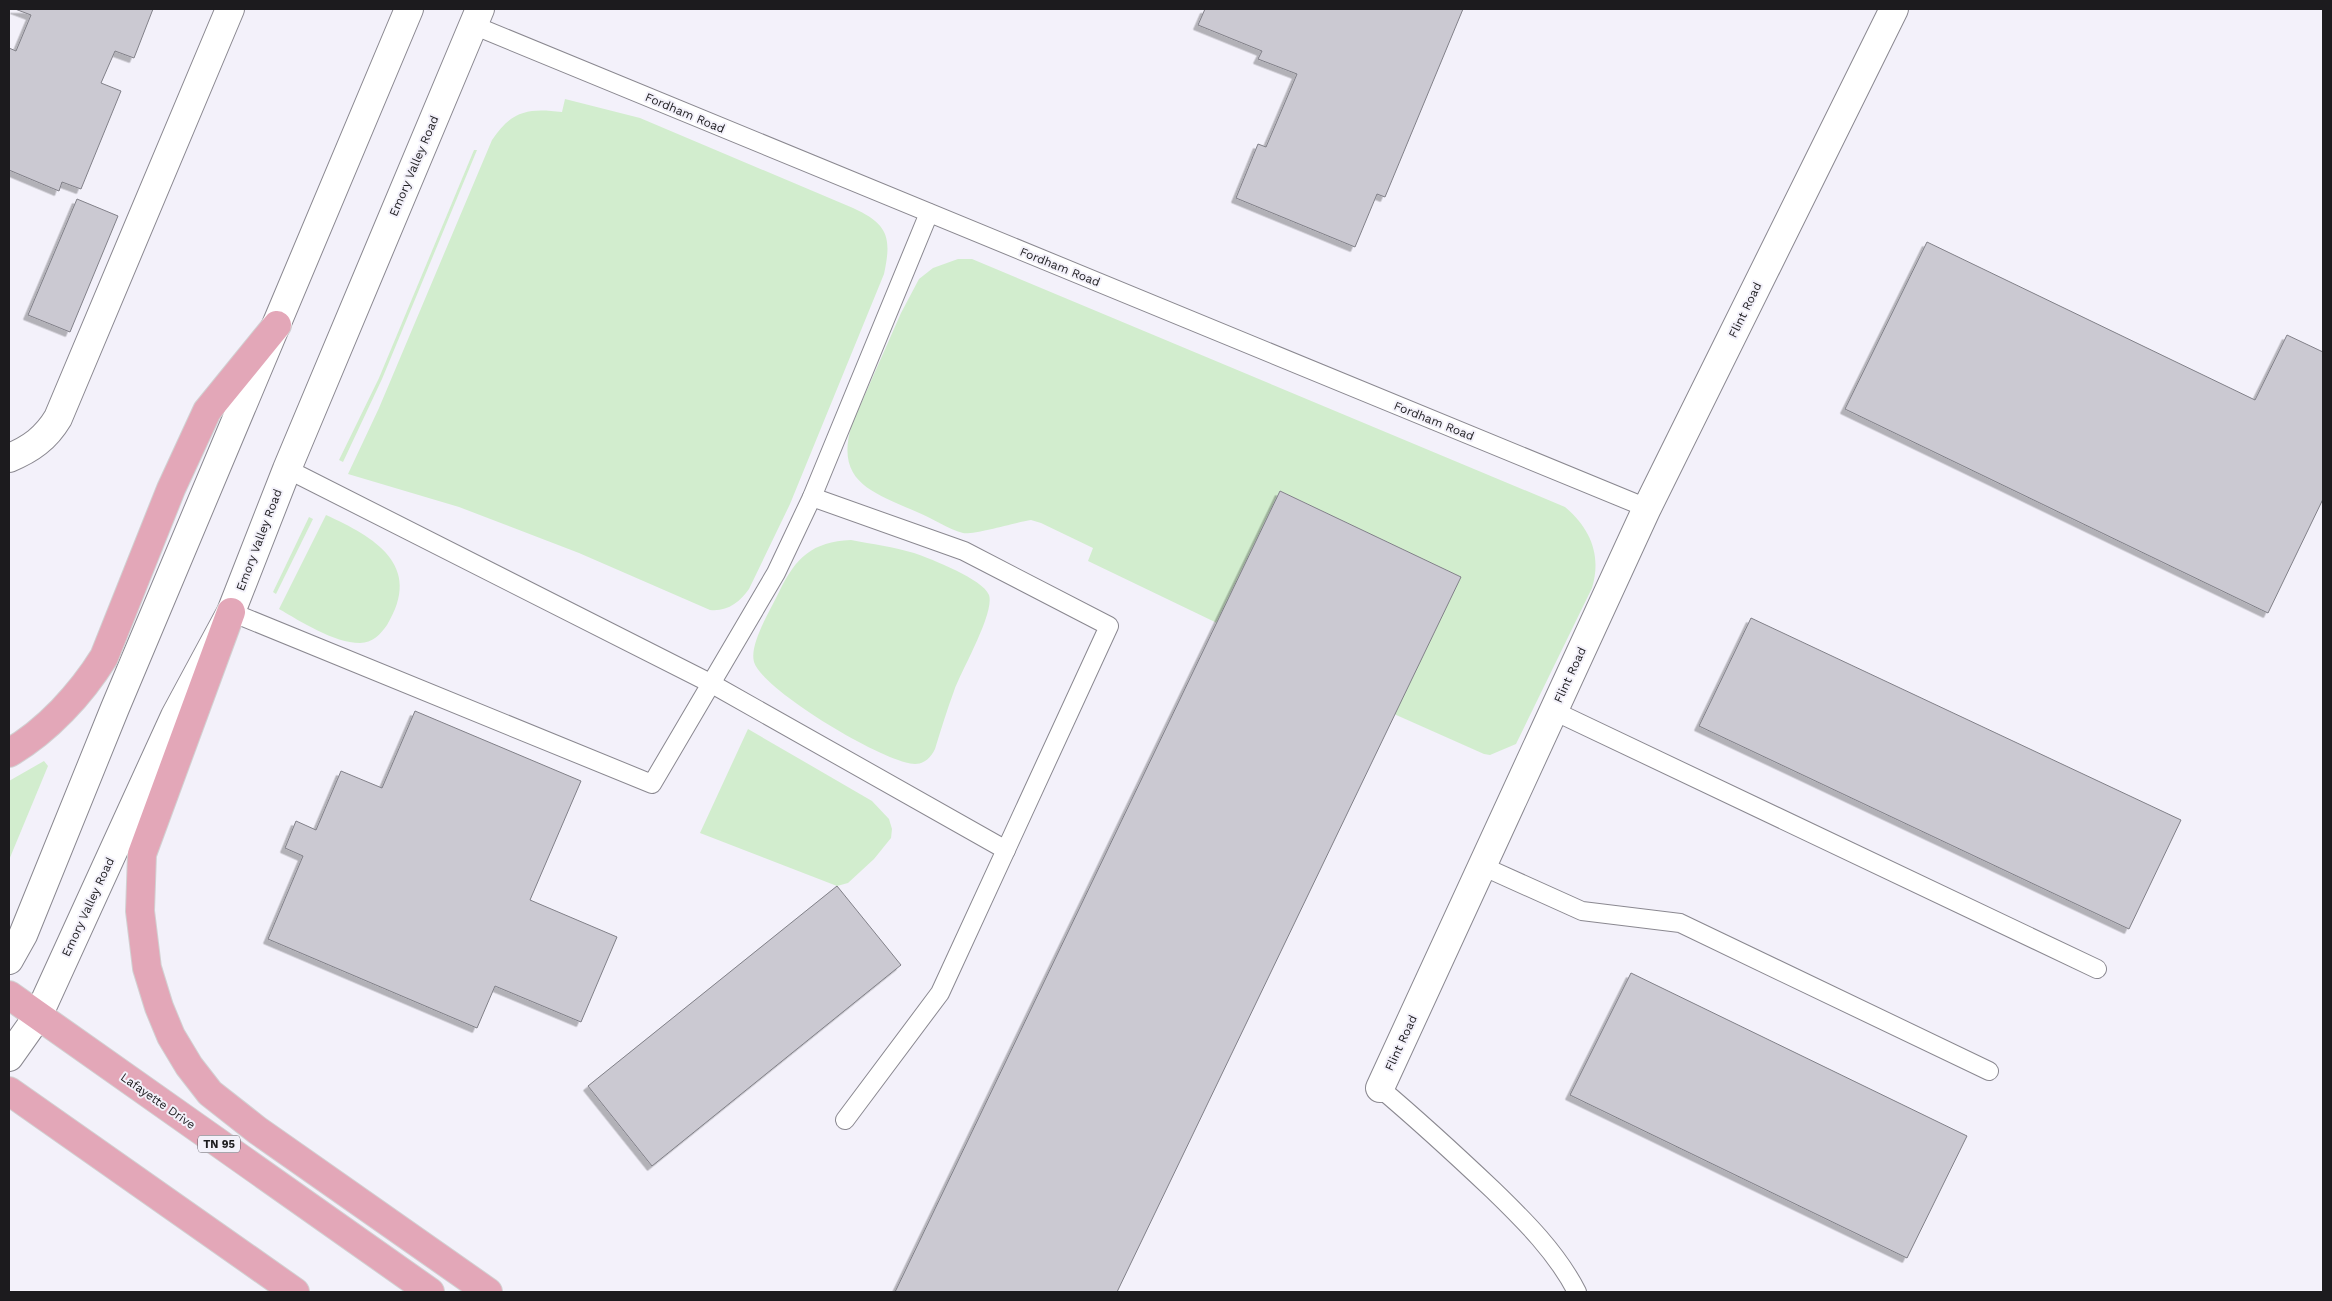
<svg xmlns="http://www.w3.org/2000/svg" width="2332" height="1301" font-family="'Work Sans',sans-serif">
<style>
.green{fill:#d2edce}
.building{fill:#cbc9d2;stroke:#818088;filter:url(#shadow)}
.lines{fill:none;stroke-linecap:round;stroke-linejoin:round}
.service-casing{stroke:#8a8890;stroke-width:20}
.minor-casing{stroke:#8a8890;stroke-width:30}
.secondary-casing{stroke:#8a8890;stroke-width:30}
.primary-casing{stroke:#d2d1d2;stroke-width:30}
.service{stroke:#fff;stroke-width:18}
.minor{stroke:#fff;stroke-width:28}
.secondary{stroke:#fff;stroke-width:28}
.primary{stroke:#e3a7b8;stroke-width:28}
.labels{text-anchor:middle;stroke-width:4;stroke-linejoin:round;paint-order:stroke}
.shield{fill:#f3f1fa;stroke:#5c5b60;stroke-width:1}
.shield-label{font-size:11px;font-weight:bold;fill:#1c1b1e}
.street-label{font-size:12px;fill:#1c1b1e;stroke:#f3f1fa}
</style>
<defs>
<filter id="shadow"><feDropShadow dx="-4.5" dy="4.5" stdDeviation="0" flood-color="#0004"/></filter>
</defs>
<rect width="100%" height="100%" fill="#f3f1fa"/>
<!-- green -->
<g class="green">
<path d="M565 99 640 118 853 208C888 224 892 237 884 274L790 504 749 589C740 602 727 612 710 610L579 553 459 507 348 474 379 408 492 140C512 110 529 108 562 112Z"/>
<path d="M474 150H477L382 379 343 462 339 460 379 378Z"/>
<path d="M958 259H972L1565 507C1590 528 1602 555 1592 588L1516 744 1490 755 1484 754 1394 714 1460 577 1280 491 1217 623 1088 561 1093 548 1041 523 1031 520C1017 522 974 535 963 533 948 529 932 518 917 512 872 492 834 482 852 424L901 313 919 279 933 268Z"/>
<path d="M326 515C374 537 424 565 387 625 381 634 372 643 360 643 334 643 300 621 279 609Z"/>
<path d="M309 517 313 519 276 594 273 592Z"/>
<path d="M851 540C872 544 894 547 914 553 931 559 983 579 989 595 995 613 961 671 954 691 947 710 941 729 935 749 931 757 925 764 915 764 886 764 763 691 754 662 749 644 771 609 779 592 796 557 812 542 851 540Z"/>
<path d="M748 729 872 801 889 819 892 829 891 838 874 859 848 883 837 886 700 833Z"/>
<path d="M44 761 48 766 9 860V781Z"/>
</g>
<!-- building -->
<g class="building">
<path d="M15 9H153L134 58 115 51 101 83 121 91 81 189 62 182 59 191 9 170V48L16 51 31 15Z"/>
<path d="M1205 9H1463L1385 197 1377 194 1355 247 1236 198 1258 144 1266 147 1297 74 1258 59 1262 51 1198 25Z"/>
<path d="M77 199 118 216 70 332 28 315Z"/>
<path d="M1927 242 2255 400 2287 335 2323 352V499L2268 613 1845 409Z"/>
<path d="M1280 491 1461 577 1117 1292H895Z"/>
<path d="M1751 618 2181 820 2129 929 1699 726Z"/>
<path d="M415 711 581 781 530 900 617 937 581 1022 495 986 477 1028 268 939 303 856 285 848 296 821 316 830 341 771 382 788Z"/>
<path d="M837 886 901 965 652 1166 588 1086Z"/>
<path d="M1631 973 1967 1136 1907 1258 1570 1095Z"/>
</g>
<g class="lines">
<defs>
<g id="service">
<path d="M473 25 1647 508"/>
<path d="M287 469 712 684 1006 850"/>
<path d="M812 497 964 551 1109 626 940 993 845 1120"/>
<path d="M231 612 652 784 776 573 812 497 929 213"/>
<path d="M1554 711 2097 969"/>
<path d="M1482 866 1582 911 1680 923 1989 1071"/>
<path d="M1380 1088C1419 1121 1456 1155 1493 1190 1525 1221 1557 1253 1577 1292"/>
</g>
<g id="minor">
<path d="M9 458C31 449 46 438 58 418L230 9"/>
<path d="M1380 1088 1647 508 1894 9"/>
</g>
<g id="secondary">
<path d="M9 960 23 935 115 708 409 9"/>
<path d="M9 1057 38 1016 175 716 231 612 287 469 480 9"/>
</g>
<g id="primary">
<path d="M231 612 142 854 140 911 147 968 159 1007 171 1036 189 1066 210 1093 257 1130 488 1292"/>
<path d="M9 753C47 731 81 694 104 657L171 489 207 411 277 325"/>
<path d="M9 995 430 1292"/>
<path d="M9 1091 295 1292"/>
</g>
</defs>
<!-- service casing -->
<use href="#service" class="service-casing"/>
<!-- minor casing -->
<use href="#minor" class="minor-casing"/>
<!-- secondary casing -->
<use href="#secondary" class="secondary-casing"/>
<!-- primary casing -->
<use href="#primary" class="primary-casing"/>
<!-- service -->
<use href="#service" class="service"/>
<!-- minor -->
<use href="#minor" class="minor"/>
<!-- secondary -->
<use href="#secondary" class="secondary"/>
<!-- primary -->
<use href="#primary" class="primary"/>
</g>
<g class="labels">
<!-- shield labels -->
<rect class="shield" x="198" y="1135.5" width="42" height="17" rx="4"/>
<g class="shield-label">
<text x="219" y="1148">TN 95</text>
</g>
<!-- street labels -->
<g class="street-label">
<text transform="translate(685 113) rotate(23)" y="4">Fordham Road</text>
<text transform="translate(414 166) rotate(-67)" y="4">Emory Valley Road</text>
<text transform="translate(1060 267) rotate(22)" y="4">Fordham Road</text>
<text transform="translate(1745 310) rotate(-64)" y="4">Flint Road</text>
<text transform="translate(1434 421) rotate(22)" y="4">Fordham Road</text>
<text transform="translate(259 540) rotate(-69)" y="4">Emory Valley Road</text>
<text transform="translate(1570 675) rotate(-65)" y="4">Flint Road</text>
<text transform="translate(88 907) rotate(-65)" y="4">Emory Valley Road</text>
<text transform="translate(1401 1043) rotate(-65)" y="4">Flint Road</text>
<text transform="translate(158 1101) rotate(35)" y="4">Lafayette Drive</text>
</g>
</g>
<!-- border -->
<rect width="2332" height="1301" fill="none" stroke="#1c1b1e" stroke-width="20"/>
</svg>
